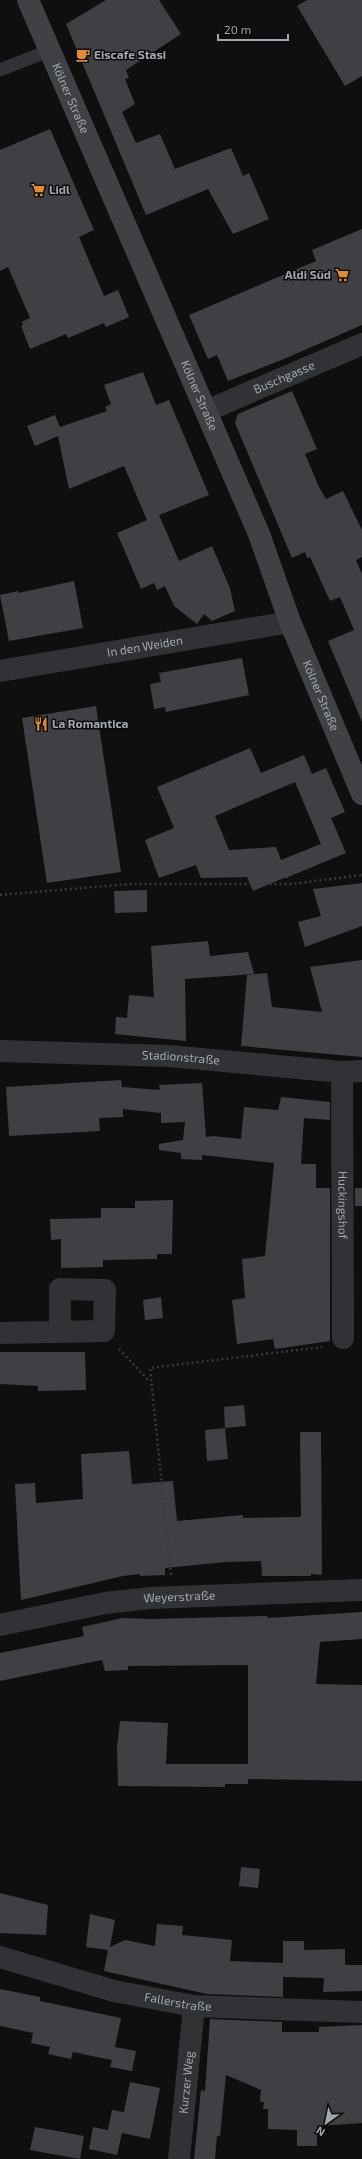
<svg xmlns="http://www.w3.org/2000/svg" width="362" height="2159" font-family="'Exo 2',sans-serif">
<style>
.building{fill:#3e4043;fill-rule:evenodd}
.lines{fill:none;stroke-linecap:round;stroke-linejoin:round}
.path{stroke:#37393c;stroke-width:2.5;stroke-dasharray:2 3;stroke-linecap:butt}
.lane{stroke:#313235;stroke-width:13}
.street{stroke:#313235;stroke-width:22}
.secondary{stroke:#3f4145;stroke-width:22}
.labels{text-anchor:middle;stroke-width:3;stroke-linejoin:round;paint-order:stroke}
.poi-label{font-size:12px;font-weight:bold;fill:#a1a8b0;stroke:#0a0a0b;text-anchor:start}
.street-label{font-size:12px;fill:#a1a8b0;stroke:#0a0a0b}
</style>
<rect width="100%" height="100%" fill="#0f0f10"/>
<!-- building -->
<g class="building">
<path d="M106 0H159L181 34 126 70 129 78 125 79 135 104 122 112 136 143 160 134 175 169 231 148 243 176 249 173 269 219 233 234 208 189 146 215 66 24Z"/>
<path d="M307 0H362V76L345 86 297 6Z"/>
<path d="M50 129 94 230 79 237 104 296 118 290 129 317 106 327 104 323 68 338 66 334 30 349 21 326 23 325 22 322 30 318 8 267 0 271V150Z"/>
<path d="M362 229V325L284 359 228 381 217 355 208 359 189 315 316 261 312 250Z"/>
<path d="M143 372 156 405 169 400 209 495 159 515 179 561 212 546 230 588 235 611 212 621 204 614 197 624 174 606 165 586 157 590 154 583 141 589 117 533 147 520 124 466 69 489 58 436 35 446 27 426 55 415 60 427 107 411 105 407 111 404 104 385Z"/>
<path d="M292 391 317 449 305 454 319 487 326 499 343 491 362 530V557L356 560 362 574V722L328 641 354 630 340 597 330 601 310 557 307 558 305 552 292 558 235 423 238 414Z"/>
<path d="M74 581 83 628 9 641 0 595 18 591V593Z"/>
<path d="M242 658 249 695 166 712 165 707 154 709 150 684 161 682 159 673Z"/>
<path d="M96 706 121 872 47 883 22 718Z"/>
<path d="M250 748 261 773 304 755 312 774 326 768 345 812 331 818 346 853 288 877V878H284L253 891 247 877 201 878 196 865 159 878 145 840 174 828 157 787ZM295 782 321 844 281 860 276 847 229 850 215 816Z"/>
<path d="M362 883V926L305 947 298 922 321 916 313 889Z"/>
<path d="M147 890V912L115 913 114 891Z"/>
<path d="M208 941 210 956 248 952 254 974 185 979 186 1041 115 1034 116 1017 127 1018 129 995 154 997 151 946Z"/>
<path d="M362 960V1057L241 1046 247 975 267 973 272 1007 322 1012 310 967Z"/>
<path d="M121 1080 122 1087 160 1090 159 1085 202 1083 206 1137 213 1136 241 1139 244 1107 278 1110 281 1097 330 1102V1120L304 1118 301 1164H316V1188H330V1341L275 1349 273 1339 237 1344 232 1300 245 1298 242 1259 265 1256 274 1163 202 1155V1160L181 1159V1153L159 1150V1144L183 1140 185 1122 161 1123V1113L123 1109V1117L99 1118 100 1131 9 1136 6 1087Z"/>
<rect x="355" y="1188" width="7" height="18"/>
<path d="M173 1200 172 1254H157V1259L103 1260V1267L61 1268V1239L51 1240 50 1219 101 1218V1208H135V1201Z"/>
<path d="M161 1297 163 1318 145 1320 143 1300Z"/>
<path d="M0 1352H85L86 1390 38 1391V1386L0 1384Z"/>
<path d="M244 1405 246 1426 225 1428 224 1407Z"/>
<path d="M225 1428 228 1459 207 1461 205 1430Z"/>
<path d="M300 1432H321L322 1575 311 1574V1576H262L261 1561 226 1562 165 1568V1575L140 1576V1574L123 1576 21 1600 15 1484 35 1483 36 1503 83 1499 81 1454 129 1451 132 1484 173 1481 177 1521 243 1515V1518L301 1517Z"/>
<path d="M362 1612V1639L320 1642 316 1684 362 1685V1781L248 1779V1665L128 1666V1670L105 1671 102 1660 0 1681V1653L84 1636 82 1627 122 1618 152 1619 267 1616 268 1618Z"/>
<path d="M120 1721 168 1723 166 1764H248V1784H225V1787L118 1786 117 1747Z"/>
<path d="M241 1867 260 1869 258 1888 239 1886Z"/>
<path d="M0 1893 48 1905 46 1935 0 1933Z"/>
<path d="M90 1914 115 1920 110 1947 125 1940 155 1946 157 1924 183 1926 182 1935 232 1940 230 1961 283 1963V1941H304V1950L345 1949V1965H362V1991L323 1992 324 1978 283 1977V1997L207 1994 104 1971 108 1950 86 1947Z"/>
<path d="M0 1989 40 1997V2001L121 2018 115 2047 136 2051 132 2071 110 2067 112 2060 92 2056 73 2052 71 2059 48 2054 50 2047 31 2043 33 2033 0 2026Z"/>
<path d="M210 2019 282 2022V2032H319V2027L362 2025V2123L317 2126V2146H297V2130L268 2129V2109H263L264 2102H260L261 2090 226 2075 220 2136H217L215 2159H194L201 2090 205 2091Z"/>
<path d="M130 2082 160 2088 150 2139 122 2133 117 2155 89 2149 93 2127 108 2130 112 2110 124 2112Z"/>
<path d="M35 2127 84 2136 80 2159 30 2150Z"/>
</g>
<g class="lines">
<!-- path -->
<g class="path">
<path d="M0 895 129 884H291L362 875"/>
<path d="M119 1349 150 1382"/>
<path d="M171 1575 150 1368 322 1347"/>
</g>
<!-- lane -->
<path class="lane" d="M0 70 50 50"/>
<!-- street -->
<g class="street">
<path id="s1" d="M206 411 362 344"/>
<path id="s2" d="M0 671 290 622"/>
<path id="s3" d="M0 1051 169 1056 342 1072 362 1071"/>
<path id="s4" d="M342 1072 343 1338"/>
<path d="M0 1333 104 1331 105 1290 60 1289V1332"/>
<path id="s5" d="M0 1625 105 1603 151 1598 362 1590"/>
<path id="s6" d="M0 1957 114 1991 194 2006 362 2012"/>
<path id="s7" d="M179 2159 194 2006"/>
</g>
<!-- secondary -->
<path class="secondary" id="s8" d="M28 0 259 534 290 622 362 794"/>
</g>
<!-- icons -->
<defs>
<symbol id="cafe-bare" viewBox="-9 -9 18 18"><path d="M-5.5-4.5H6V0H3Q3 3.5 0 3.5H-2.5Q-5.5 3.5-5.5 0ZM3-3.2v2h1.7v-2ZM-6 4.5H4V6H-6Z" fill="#e38b34" stroke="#0a0a0b" stroke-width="2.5" paint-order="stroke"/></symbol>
<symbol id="supermarket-bare" viewBox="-9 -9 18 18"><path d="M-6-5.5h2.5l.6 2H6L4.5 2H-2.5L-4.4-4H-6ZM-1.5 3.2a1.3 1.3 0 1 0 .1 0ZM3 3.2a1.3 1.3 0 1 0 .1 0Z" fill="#e38b34" stroke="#0a0a0b" stroke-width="2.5" paint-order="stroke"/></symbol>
<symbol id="restaurant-bare" viewBox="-9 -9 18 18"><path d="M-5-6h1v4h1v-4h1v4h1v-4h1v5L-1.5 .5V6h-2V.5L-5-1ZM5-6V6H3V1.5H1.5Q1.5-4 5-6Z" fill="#e38b34" stroke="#0a0a0b" stroke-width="2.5" paint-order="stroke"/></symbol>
</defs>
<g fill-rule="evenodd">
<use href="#cafe-bare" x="73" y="45" width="20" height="20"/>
<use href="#supermarket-bare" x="28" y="180" width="20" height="20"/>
<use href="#supermarket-bare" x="332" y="265" width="20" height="20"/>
<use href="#restaurant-bare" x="31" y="714" width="20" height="20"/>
</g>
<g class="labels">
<!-- poi labels -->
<g class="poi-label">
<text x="94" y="59">Eiscafe Stasi</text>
<text x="49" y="194">Lidl</text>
<text x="331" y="279" text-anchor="end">Aldi Süd</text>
<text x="52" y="728">La Romantica</text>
</g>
<!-- street labels -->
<g class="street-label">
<text dy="4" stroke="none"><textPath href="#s8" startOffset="107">Kölner Straße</textPath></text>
<text dy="4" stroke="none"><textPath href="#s1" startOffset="85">Buschgasse</textPath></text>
<text dy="4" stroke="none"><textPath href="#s8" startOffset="431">Kölner Straße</textPath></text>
<text dy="4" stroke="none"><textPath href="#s2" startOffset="147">In den Weiden</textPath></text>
<text dy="4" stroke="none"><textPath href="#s8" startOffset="755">Kölner Straße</textPath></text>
<text dy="4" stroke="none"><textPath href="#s3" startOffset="181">Stadionstraße</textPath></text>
<text dy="4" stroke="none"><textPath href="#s4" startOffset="133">Huckingshof</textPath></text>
<text dy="4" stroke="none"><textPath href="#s5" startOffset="182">Weyerstraße</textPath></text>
<text dy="4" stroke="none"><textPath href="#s6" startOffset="184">Fallerstraße</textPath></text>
<text dy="4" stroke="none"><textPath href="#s7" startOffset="77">Kurzer Weg</textPath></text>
</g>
</g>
<!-- north arrow -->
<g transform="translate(326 2123) rotate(213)" stroke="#0a0a0b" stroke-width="3" paint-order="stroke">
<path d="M0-3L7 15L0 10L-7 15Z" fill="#a1a8b0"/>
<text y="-6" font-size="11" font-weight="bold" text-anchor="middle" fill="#a1a8b0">N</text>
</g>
<!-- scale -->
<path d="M218 34v6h70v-6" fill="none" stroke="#a1a8b0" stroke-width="2"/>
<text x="224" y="34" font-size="12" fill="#a1a8b0" stroke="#0a0a0b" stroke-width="3" paint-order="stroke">20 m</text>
</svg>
